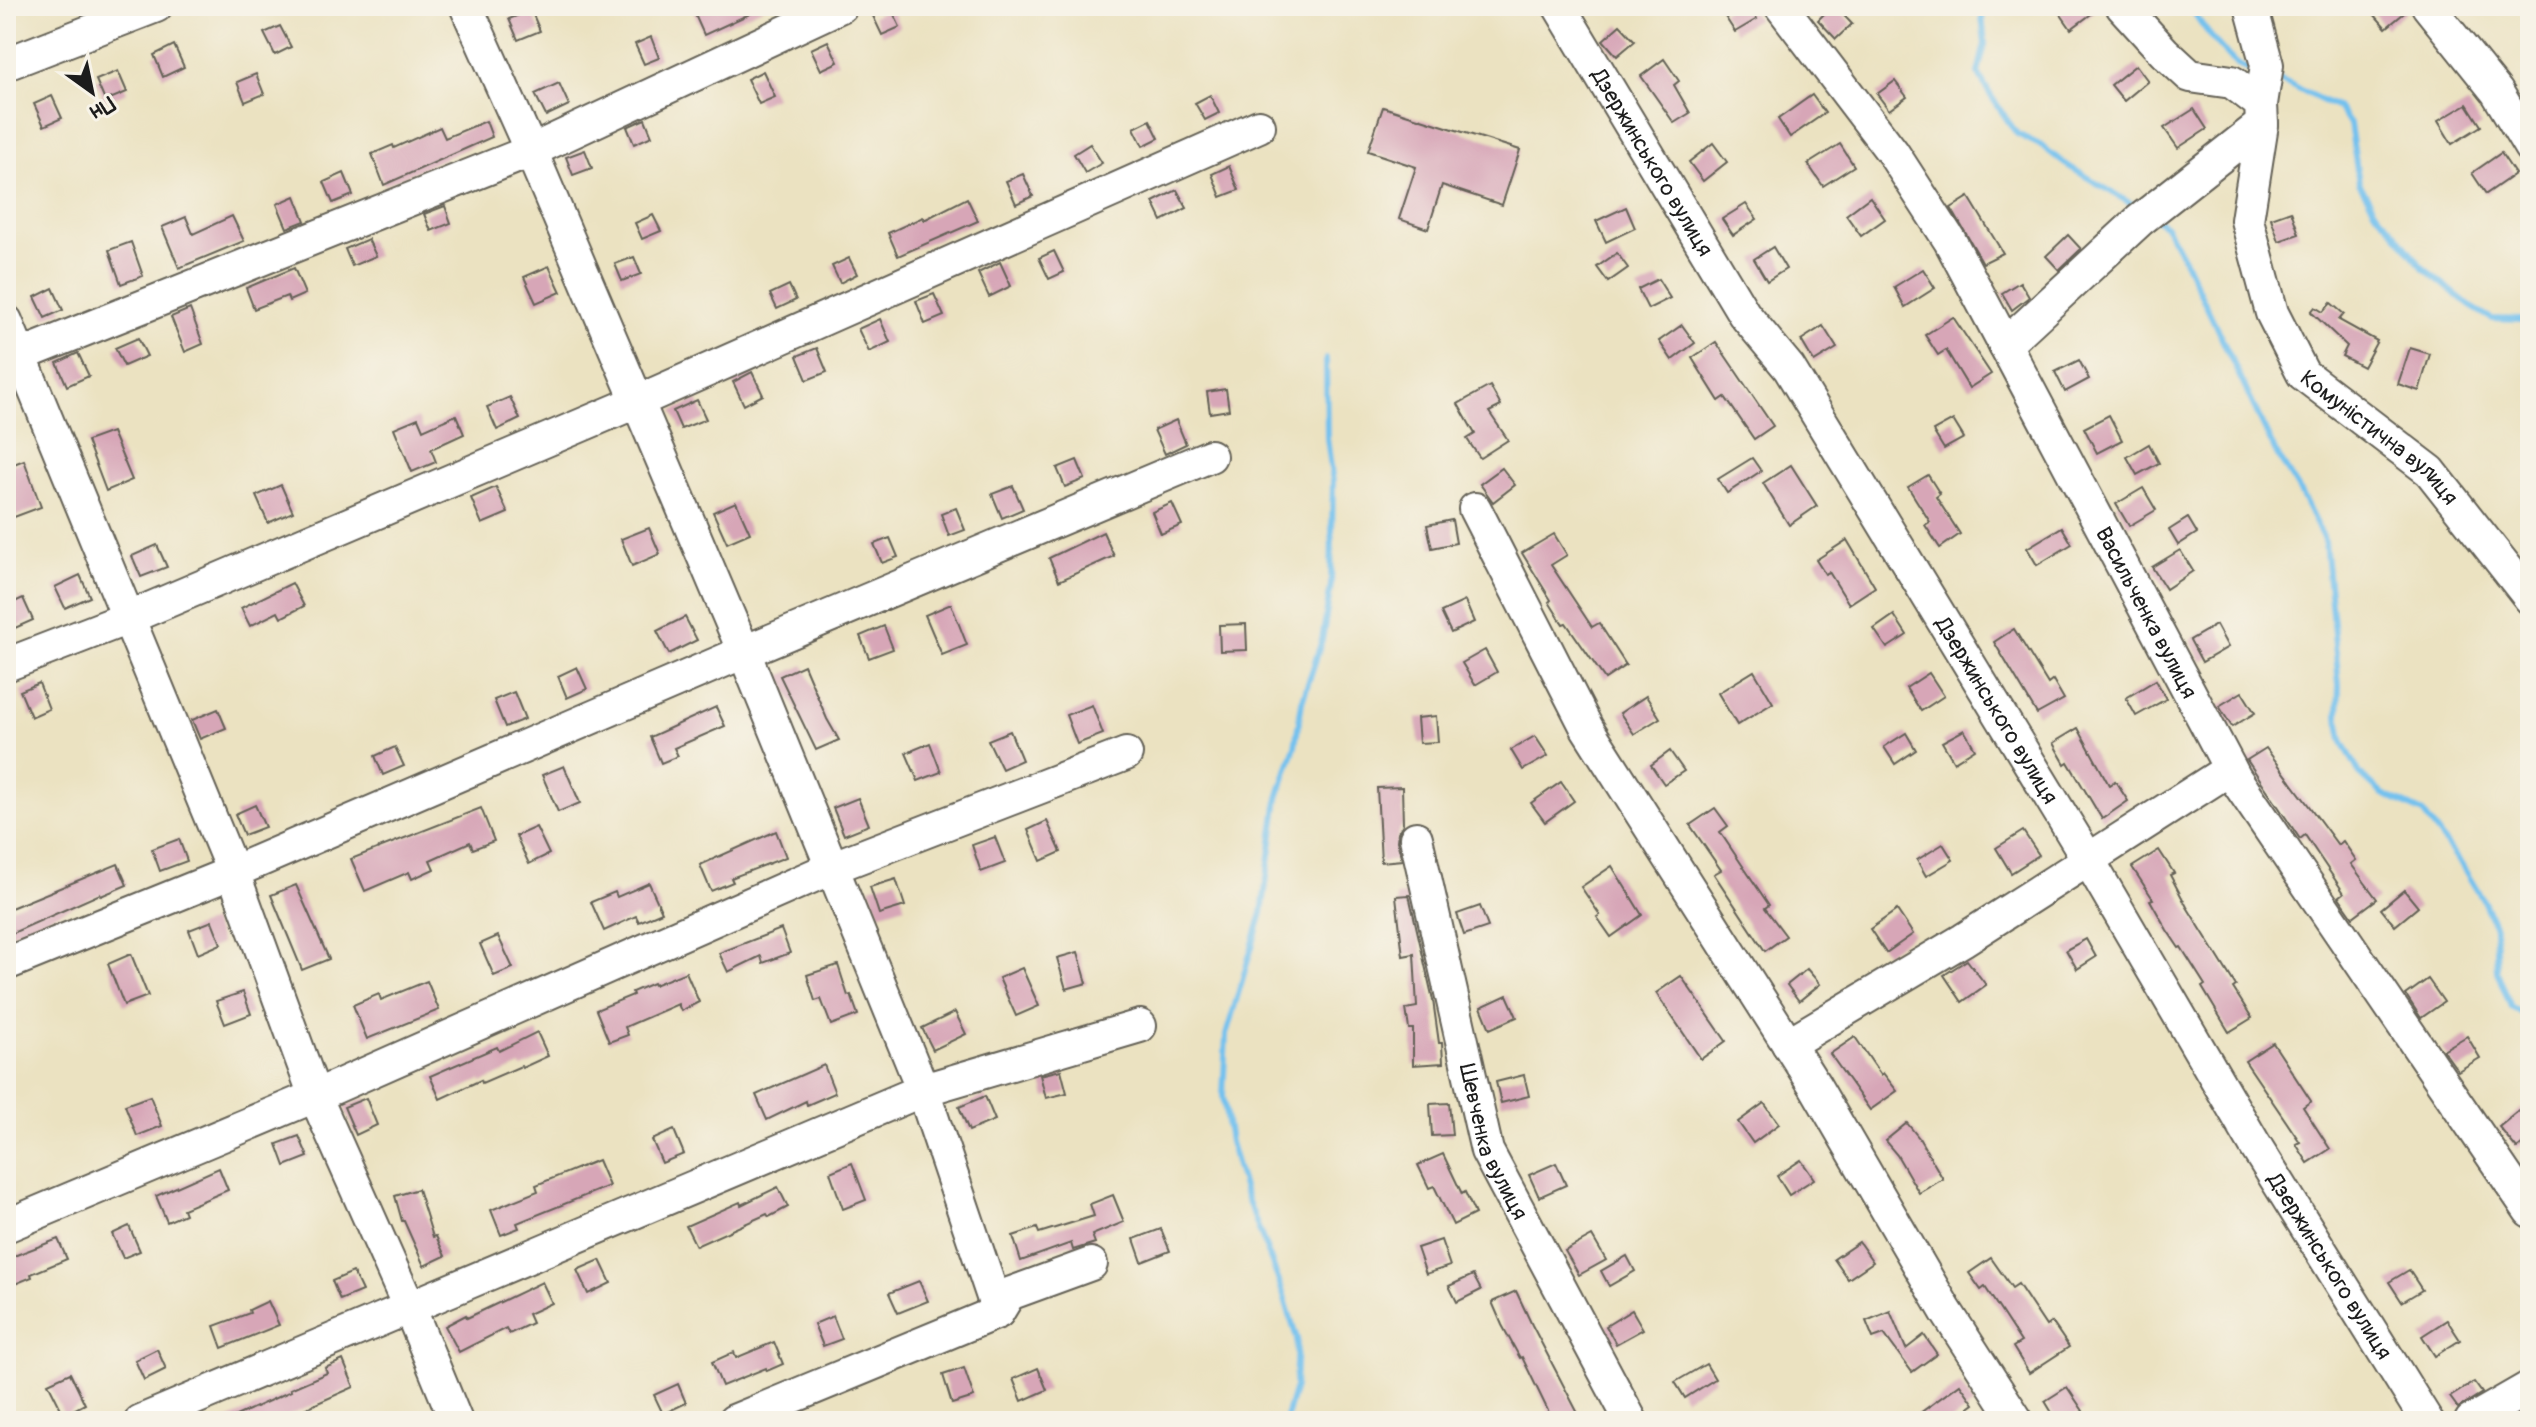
<svg xmlns="http://www.w3.org/2000/svg" width="2536" height="1427" font-family="Pangolin,sans-serif">
<style>
.lines{fill:none;stroke-linecap:round;stroke-linejoin:round}
.stream{stroke:#73c1ee;stroke-width:6}
.building{fill:#d7a6b7}
.minor-casing{stroke:#646156;stroke-width:36}
.minor{stroke:#fff;stroke-width:32}
.labels{text-anchor:middle;stroke-width:7;stroke-linejoin:round;paint-order:stroke}
.street-label{font-size:22px;fill:#1c1c1c;stroke:#f7f3e8}
</style>
<rect width="100%" height="100%" fill="#f7f3e8"/>
<filter id="ink" filterUnits="userSpaceOnUse"><feTurbulence type="fractalNoise" baseFrequency=".0125" numOctaves="2"/><feDisplacementMap in="SourceGraphic" scale="16" xChannelSelector="R" yChannelSelector="G"/><feConvolveMatrix kernelMatrix="1 2 1 2 8 2 1 2 1" color-interpolation-filters="sRGB"/></filter>
<filter id="wash" filterUnits="userSpaceOnUse"><feTurbulence type="fractalNoise" baseFrequency=".006" numOctaves="4" result="noise"/><feDisplacementMap in="SourceGraphic" scale="32" xChannelSelector="R" yChannelSelector="G"/><feGaussianBlur stdDeviation="1.8" result="paint"/><feColorMatrix in="noise" values="0 0 0 0 0 0 0 0 0 0 0 0 0 0 0 0 0 1.4 0 .05"/><feComposite in="paint" operator="in"/></filter>
<g filter="url(#wash)">
<rect width="100%" height="100%" fill="#ebe2c1"/>
<g class="lines">
<!-- stream -->
<g class="stream">
<path d="M1981 6 1985 44 1978 73 1991 96 2017 134 2042 146 2065 164 2138 208"/>
<path d="M2191 6C2197 21 2228 60 2242 67 2246 69 2251 70 2255 71"/>
<path d="M2273 77 2338 108 2350 124 2359 183 2378 214 2391 227 2421 266 2470 306 2492 319 2523 320 2530 325"/>
<path d="M2157 220 2166 226 2184 259 2275 451 2299 490 2325 542 2339 685 2338 717 2342 740 2360 774 2381 793 2423 813 2461 864 2483 900 2495 927 2497 971 2511 1007 2530 1018"/>
<path d="M1285 1421 1295 1387 1297 1339 1283 1292 1244 1191 1230 1142 1223 1096 1226 1035 1262 913 1278 798 1295 746 1302 702 1322 640 1331 585 1333 482 1327 438 1326 359"/>
</g>
</g>
<g id="blocks">
<!-- building -->
<g class="building">
<path d="M691 6H767L704 35Z"/>
<path d="M1731 6H1749L1757 19 1735 32 1722 12Z"/>
<path d="M1832 6H1835L1852 24 1836 39 1818 20Z"/>
<path d="M2055 6H2102L2071 29Z"/>
<path d="M2367 6H2409V9L2386 28Z"/>
<path d="M891 8 900 27 882 35 873 16Z"/>
<path d="M531 10 540 31 518 40 509 19Z"/>
<path d="M1620 25 1635 41 1617 56 1603 40Z"/>
<path d="M280 26 291 47 275 55 264 33Z"/>
<path d="M651 37 659 58 644 64 635 44Z"/>
<path d="M828 41 838 62 821 70 811 49Z"/>
<path d="M174 45 184 67 163 77 154 55Z"/>
<path d="M1664 59 1679 81 1674 85 1690 113 1674 123 1641 76Z"/>
<path d="M2136 65 2148 81 2124 101 2111 85Z"/>
<path d="M118 71 127 92 105 101 96 80Z"/>
<path d="M763 71 775 97 759 104 747 79Z"/>
<path d="M256 74 264 94 245 102 237 82Z"/>
<path d="M1895 81 1907 97 1889 110 1877 94Z"/>
<path d="M559 83 569 105 546 116 535 94Z"/>
<path d="M1210 95 1219 113 1205 120 1195 103Z"/>
<path d="M1812 95 1825 113 1790 137 1778 119Z"/>
<path d="M52 96 62 118 44 126 34 104Z"/>
<path d="M2467 104 2481 126 2452 144 2438 121Z"/>
<path d="M1383 107 1520 150 1502 205 1442 185 1428 229 1399 219 1416 167 1368 151Z"/>
<path d="M2194 109 2207 129 2178 148 2164 128Z"/>
<path d="M645 119 652 136 634 144 627 127Z"/>
<path d="M1150 120 1159 138 1143 146 1134 128Z"/>
<path d="M486 121 492 137 384 185 372 154 393 145 394 148 440 127 445 138Z"/>
<path d="M1713 143 1727 162 1703 181 1689 162Z"/>
<path d="M1090 144 1102 163 1085 173 1074 154Z"/>
<path d="M1840 144 1854 166 1823 186 1808 164Z"/>
<path d="M585 150 592 168 573 175 566 157Z"/>
<path d="M2501 153 2515 174 2486 194 2472 173Z"/>
<path d="M1229 166 1239 190 1221 197 1212 174Z"/>
<path d="M344 173 353 195 333 203 324 182Z"/>
<path d="M1023 174 1033 196 1016 204 1006 181Z"/>
<path d="M1177 190 1187 208 1162 221 1153 202Z"/>
<path d="M295 196 305 221 287 228 277 204Z"/>
<path d="M1870 197 1885 219 1861 236 1846 215Z"/>
<path d="M1969 197 2003 253 1983 263 1951 208Z"/>
<path d="M967 198 978 221 898 256 888 233 923 217 924 220Z"/>
<path d="M1746 204 1757 219 1733 235 1722 219Z"/>
<path d="M445 206 451 223 431 231 424 214Z"/>
<path d="M1626 207 1635 228 1606 242 1596 221Z"/>
<path d="M2291 211 2299 234 2279 241 2271 218Z"/>
<path d="M653 215 661 231 642 239 635 223Z"/>
<path d="M232 216 244 241 179 268 162 227 186 217 193 234Z"/>
<path d="M2068 235 2081 249 2059 270 2046 256Z"/>
<path d="M368 239 376 256 352 266 345 249Z"/>
<path d="M131 242 143 276 121 284 109 250Z"/>
<path d="M1773 247 1786 269 1767 281 1754 259Z"/>
<path d="M1054 251 1064 272 1049 279 1039 258Z"/>
<path d="M1617 253 1628 268 1608 282 1597 267Z"/>
<path d="M634 257 641 274 622 281 615 264Z"/>
<path d="M849 258 857 274 840 283 832 266Z"/>
<path d="M1000 262 1011 286 989 297 978 273Z"/>
<path d="M549 266 561 292 536 303 524 277Z"/>
<path d="M294 268 305 294 289 301 287 296 254 309 246 288Z"/>
<path d="M1923 269 1935 288 1905 307 1894 287Z"/>
<path d="M1658 279 1670 298 1648 309 1638 289Z"/>
<path d="M2020 282 2029 297 2012 310 2002 293Z"/>
<path d="M789 285 796 300 777 309 770 294Z"/>
<path d="M53 288 63 310 45 318 35 297Z"/>
<path d="M934 294 944 316 925 324 916 301Z"/>
<path d="M2331 303 2344 314 2339 320 2377 341 2363 367 2342 356 2347 346 2311 312 2315 307 2323 312Z"/>
<path d="M190 309 203 344 185 352 171 317Z"/>
<path d="M1953 317 1991 374 1969 388 1946 350 1938 355 1925 335Z"/>
<path d="M880 319 890 342 869 352 858 329Z"/>
<path d="M1682 325 1695 343 1672 360 1659 341Z"/>
<path d="M1823 326 1837 348 1814 362 1801 340Z"/>
<path d="M138 338 147 356 124 366 115 348Z"/>
<path d="M1716 342 1773 426 1754 439 1725 397 1719 401 1692 358Z"/>
<path d="M817 348 827 372 807 380 797 356Z"/>
<path d="M2410 348 2430 354 2419 391 2398 384Z"/>
<path d="M78 353 89 376 67 386 57 363Z"/>
<path d="M2079 360 2089 379 2065 392 2055 372Z"/>
<path d="M752 372 763 395 744 405 733 382Z"/>
<path d="M1490 386 1501 406 1489 412 1508 440 1480 458 1467 439 1475 434 1458 404Z"/>
<path d="M1226 389 1229 410 1210 413 1207 392Z"/>
<path d="M510 397 520 419 497 430 487 407Z"/>
<path d="M697 400 706 419 681 429 673 411Z"/>
<path d="M456 415 464 434 431 449 436 462 412 472 394 428 418 418 423 430Z"/>
<path d="M2109 415 2122 440 2097 453 2084 428Z"/>
<path d="M1176 420 1186 444 1165 454 1154 430Z"/>
<path d="M1953 420 1964 438 1944 449 1933 431Z"/>
<path d="M112 432 132 480 106 491 87 441Z"/>
<path d="M2149 444 2159 463 2137 475 2127 457Z"/>
<path d="M1752 458 1761 471 1727 493 1718 479Z"/>
<path d="M24 460 41 507 6 520V467Z"/>
<path d="M1077 460 1085 479 1065 487 1057 468Z"/>
<path d="M1791 465 1817 506 1789 525 1763 483Z"/>
<path d="M1502 468 1515 485 1493 502 1480 484Z"/>
<path d="M1928 475 1940 494 1936 497 1960 534 1940 548 1925 525 1930 522 1908 487Z"/>
<path d="M281 485 293 512 268 523 256 496Z"/>
<path d="M1013 486 1023 509 1002 518 992 494Z"/>
<path d="M496 487 508 513 482 524 471 498Z"/>
<path d="M2143 488 2156 510 2129 526 2116 504Z"/>
<path d="M736 502 750 533 727 543 713 512Z"/>
<path d="M1172 503 1182 525 1161 534 1152 512Z"/>
<path d="M956 508 965 530 949 536 941 514Z"/>
<path d="M2188 518 2197 533 2178 545 2169 530Z"/>
<path d="M1452 520 1456 543 1432 548 1427 525Z"/>
<path d="M2062 527 2072 544 2037 565 2027 548Z"/>
<path d="M649 528 660 554 632 566 621 539Z"/>
<path d="M1103 532 1114 556 1059 581 1049 558Z"/>
<path d="M1554 534 1567 555 1551 565 1592 627 1599 623 1626 665 1605 679 1566 623 1563 624 1549 602 1551 600 1522 553Z"/>
<path d="M890 538 898 557 882 563 874 544Z"/>
<path d="M1847 540 1875 587 1849 604 1829 572 1825 574 1816 560Z"/>
<path d="M157 545 167 567 141 577 132 556Z"/>
<path d="M2180 550 2193 571 2166 589 2152 567Z"/>
<path d="M80 575 90 597 65 608 55 587Z"/>
<path d="M292 583 304 606 281 618 278 612 250 626 241 608Z"/>
<path d="M23 598 33 620 6 632V606Z"/>
<path d="M1465 601 1474 622 1451 633 1441 612Z"/>
<path d="M951 604 967 645 942 655 925 615Z"/>
<path d="M1894 615 1907 635 1887 648 1874 629Z"/>
<path d="M685 617 697 640 669 654 657 631Z"/>
<path d="M1246 624 1247 650 1220 651 1219 625Z"/>
<path d="M2216 625 2228 647 2202 662 2190 640Z"/>
<path d="M884 626 893 649 869 658 860 636Z"/>
<path d="M2014 629 2048 684 2053 680 2064 699 2037 714 1994 642Z"/>
<path d="M1485 650 1497 672 1475 685 1462 663Z"/>
<path d="M804 665 827 719 839 740 816 750 780 676Z"/>
<path d="M577 667 587 689 567 698 558 676Z"/>
<path d="M1754 671 1773 703 1737 725 1718 693Z"/>
<path d="M1929 673 1944 696 1921 711 1906 688Z"/>
<path d="M2156 680 2166 699 2136 716 2126 698Z"/>
<path d="M39 683 49 709 31 717 20 691Z"/>
<path d="M514 692 525 719 505 727 494 700Z"/>
<path d="M2242 692 2255 713 2232 727 2219 706Z"/>
<path d="M1646 696 1660 718 1634 734 1620 713Z"/>
<path d="M1092 705 1103 734 1077 744 1066 715Z"/>
<path d="M716 707 725 726 674 748 678 756 661 763 650 737Z"/>
<path d="M218 709 226 728 200 739 192 720Z"/>
<path d="M1436 716 1438 742 1419 743 1417 718Z"/>
<path d="M2078 728 2109 785 2115 781 2128 801 2102 819 2068 762 2065 764 2053 743Z"/>
<path d="M1964 730 1975 749 1954 762 1942 742Z"/>
<path d="M1010 731 1022 760 1002 769 988 740Z"/>
<path d="M1906 733 1916 750 1895 764 1884 747Z"/>
<path d="M1535 736 1548 756 1523 770 1511 750Z"/>
<path d="M930 743 941 772 918 781 906 753Z"/>
<path d="M395 747 404 766 383 775 375 756Z"/>
<path d="M2266 748 2338 845 2343 841 2356 860 2351 864 2377 899 2353 917 2339 897 2344 893 2305 835 2300 839 2247 760Z"/>
<path d="M1670 751 1684 771 1664 784 1651 765Z"/>
<path d="M564 766 580 803 558 812 542 775Z"/>
<path d="M1561 782 1574 801 1545 822 1531 803Z"/>
<path d="M1402 787 1403 824 1398 832 1397 841 1402 860 1381 862 1377 788Z"/>
<path d="M858 798 869 825 844 835 833 808Z"/>
<path d="M255 805 265 827 244 835 235 814Z"/>
<path d="M481 808 494 841 473 849 470 842 430 860 434 869 412 879 409 872 365 891 351 859Z"/>
<path d="M1715 808 1728 826 1720 832 1769 905 1765 908 1786 936 1765 951 1714 874 1721 870 1690 825Z"/>
<path d="M1047 821 1061 852 1041 861 1028 830Z"/>
<path d="M536 827 549 854 529 864 516 836Z"/>
<path d="M776 831 786 857 731 878 733 882 711 891 700 865Z"/>
<path d="M2023 831 2039 855 2011 873 1996 848Z"/>
<path d="M995 837 1005 863 981 872 972 845Z"/>
<path d="M179 839 187 861 160 871 152 849Z"/>
<path d="M1943 844 1953 860 1926 876 1917 860Z"/>
<path d="M2159 850 2174 873 2170 875 2187 907 2236 986 2233 988 2252 1018 2229 1032 2202 987 2205 985 2181 947 2179 948 2167 930 2150 900 2153 899 2132 867Z"/>
<path d="M118 864 127 885 101 896 100 894 6 936V910Z"/>
<path d="M1612 866 1642 915 1611 937 1597 917 1600 915 1581 887Z"/>
<path d="M896 879 905 906 879 914 870 887Z"/>
<path d="M649 883 662 912 639 922 636 916 604 931 591 902 615 892 617 897Z"/>
<path d="M296 885 329 959 302 970 271 895Z"/>
<path d="M2404 890 2418 907 2395 926 2381 909Z"/>
<path d="M1409 895 1433 1000 1439 1043H1442L1443 1063 1413 1065V1029H1409L1406 1009 1417 1007 1414 954 1403 956 1396 896Z"/>
<path d="M1480 906 1488 927 1464 935 1457 914Z"/>
<path d="M1897 910 1913 934 1886 953 1870 929Z"/>
<path d="M212 921 221 944 198 954 189 930Z"/>
<path d="M781 929 790 953 763 963 761 956 728 972 719 953Z"/>
<path d="M498 936 513 968 494 976 480 944Z"/>
<path d="M2086 939 2096 957 2077 969 2066 950Z"/>
<path d="M1078 952 1087 983 1066 989 1057 958Z"/>
<path d="M131 954 148 996 124 1005 108 964Z"/>
<path d="M1967 960 1986 985 1962 1002 1944 975Z"/>
<path d="M838 965 848 996 851 995 858 1015 831 1025 821 999 815 1001 807 975Z"/>
<path d="M1022 968 1039 1006 1016 1016 999 978Z"/>
<path d="M1807 969 1820 984 1799 1001 1787 985Z"/>
<path d="M686 972 699 1002 681 1011 678 1004 625 1027 628 1035 609 1042 596 1010 633 995 632 992 653 983 654 985Z"/>
<path d="M1681 976 1726 1041 1701 1059 1656 993Z"/>
<path d="M2428 979 2444 1002 2421 1018 2406 995Z"/>
<path d="M427 981 439 1010 367 1039 353 1005 379 994 381 1000Z"/>
<path d="M243 992 251 1014 225 1024 216 1001Z"/>
<path d="M1507 995 1517 1017 1490 1029 1481 1007Z"/>
<path d="M955 1012 966 1034 933 1050 922 1028Z"/>
<path d="M537 1032 548 1056 522 1068 521 1066 482 1083 481 1080 440 1099 430 1076 497 1047 499 1051Z"/>
<path d="M2467 1036 2480 1058 2458 1071 2443 1050Z"/>
<path d="M1855 1037 1881 1075 1883 1073 1897 1091 1870 1110 1830 1054Z"/>
<path d="M2273 1043 2311 1101 2303 1107 2330 1149 2308 1163 2296 1144 2300 1142 2245 1061Z"/>
<path d="M824 1065 835 1093 807 1105 806 1101 767 1120 756 1095Z"/>
<path d="M1061 1070 1067 1093 1046 1098 1040 1075Z"/>
<path d="M1524 1075 1529 1096 1501 1103 1496 1082Z"/>
<path d="M150 1096 162 1126 137 1136 125 1105Z"/>
<path d="M985 1096 995 1120 969 1131 959 1107Z"/>
<path d="M366 1098 377 1125 356 1135 344 1107Z"/>
<path d="M1449 1103 1452 1135 1432 1136 1430 1104Z"/>
<path d="M1764 1103 1779 1124 1753 1143 1738 1122Z"/>
<path d="M2522 1108 2530 1118V1138L2517 1149 2499 1127Z"/>
<path d="M1907 1123 1919 1138 1943 1179 1919 1193 1897 1155 1885 1141Z"/>
<path d="M674 1130 684 1154 662 1163 652 1140Z"/>
<path d="M299 1136 308 1157 285 1166 277 1144Z"/>
<path d="M1443 1154 1462 1194 1465 1192 1475 1214 1453 1225 1434 1186 1429 1188 1418 1165Z"/>
<path d="M598 1160 609 1186 517 1223 519 1228 501 1235 491 1210 538 1191 536 1185Z"/>
<path d="M1801 1160 1814 1179 1789 1195 1777 1176Z"/>
<path d="M852 1163 866 1200 843 1209 830 1172Z"/>
<path d="M1556 1163 1566 1185 1539 1197 1529 1175Z"/>
<path d="M219 1168 228 1190 183 1209 185 1214 167 1222 156 1196Z"/>
<path d="M778 1187 788 1207 769 1217 767 1214 696 1246 686 1226 740 1202 741 1205Z"/>
<path d="M418 1189 433 1237 436 1236 445 1256 424 1266 404 1221H402L395 1196Z"/>
<path d="M1113 1195 1124 1222 1092 1235 1095 1243 1073 1250 1071 1243 1021 1261 1013 1236 1037 1228 1039 1233 1094 1216 1090 1204Z"/>
<path d="M129 1226 140 1251 123 1258 112 1234Z"/>
<path d="M1161 1229 1170 1251 1142 1262 1134 1239Z"/>
<path d="M1592 1236 1606 1260 1579 1275 1565 1251Z"/>
<path d="M58 1239 67 1259 31 1274 32 1277 10 1286 6 1277V1259Z"/>
<path d="M1441 1240 1450 1266 1426 1274 1417 1248Z"/>
<path d="M1859 1242 1873 1262 1848 1279 1834 1259Z"/>
<path d="M1627 1256 1635 1271 1609 1286 1601 1271Z"/>
<path d="M1991 1258 2012 1288 2018 1284 2046 1326 2052 1322 2069 1347 2029 1373 2013 1347 2021 1342 1985 1287 1981 1290 1969 1273Z"/>
<path d="M600 1260 611 1283 588 1294 577 1270Z"/>
<path d="M2409 1270 2422 1290 2402 1302 2389 1282Z"/>
<path d="M353 1272 362 1291 340 1300 332 1281Z"/>
<path d="M1473 1275 1481 1290 1457 1302 1449 1286Z"/>
<path d="M919 1281 928 1301 898 1313 889 1293Z"/>
<path d="M542 1282 552 1303 528 1314 532 1323 509 1334 506 1328 459 1352 445 1326 466 1315 467 1318Z"/>
<path d="M1516 1291 1532 1325 1582 1421H1553L1522 1357 1520 1358 1502 1325 1492 1302Z"/>
<path d="M268 1301 279 1325 222 1348 214 1326 250 1313 249 1310Z"/>
<path d="M1632 1310 1643 1329 1616 1344 1606 1326Z"/>
<path d="M1890 1311 1906 1349 1924 1335 1937 1354 1912 1372 1884 1334 1873 1338 1866 1321Z"/>
<path d="M833 1316 842 1339 823 1346 814 1324Z"/>
<path d="M2447 1320 2460 1340 2435 1356 2422 1336Z"/>
<path d="M774 1342 783 1364 767 1371 766 1368 722 1386 712 1362 734 1352 736 1358Z"/>
<path d="M157 1349 166 1369 144 1380 135 1360Z"/>
<path d="M343 1360 354 1387 277 1421H225L291 1391 290 1389 327 1373 325 1368Z"/>
<path d="M1706 1364 1715 1379 1685 1398 1675 1382Z"/>
<path d="M964 1368 974 1397 952 1404 943 1375Z"/>
<path d="M1038 1368 1047 1390 1022 1401 1013 1379Z"/>
<path d="M70 1373 85 1404 64 1415 48 1383Z"/>
<path d="M2474 1382 2482 1393 2458 1408 2450 1397Z"/>
<path d="M678 1384 686 1403 663 1414 654 1395Z"/>
<path d="M1960 1384 1974 1404 1951 1421H1909Z"/>
<path d="M2067 1387 2083 1411 2067 1421H2057L2045 1401Z"/>
</g>
</g>
</g>
<g filter="url(#ink)">
<use href="#blocks" fill-opacity="0" stroke="#646156" stroke-width="2"/>
<g class="lines">
<defs>
<g id="minor">
<path d="M466 6 531 151 744 652 923 1090 998 1312"/>
<path id="s1" d="M1559 6 1744 314 1789 368 2088 859 2255 1145 2427 1421"/>
<path id="s2" d="M1781 6 1893 153 1950 241 2235 778 2530 1211"/>
<path id="s3" d="M2122 6 2164 52 2190 76 2232 82 2261 104 2262 124 2247 220 2272 313 2303 374 2430 471 2530 598"/>
<path d="M2251 6 2267 65 2261 104"/>
<path d="M2428 6 2497 92 2530 147"/>
<path d="M6 64 156 6"/>
<path d="M6 321 233 872 315 1096 410 1309 456 1421"/>
<path d="M2005 345 2140 220 2262 124"/>
<path d="M7 370 19 356 531 151 841 6"/>
<path d="M1475 509 1587 728 1815 1086 1946 1311 2017 1421"/>
<path d="M6 665 128 618 636 402 1259 126"/>
<path id="s4" d="M1416 838 1487 1151 1631 1421"/>
<path d="M6 964 233 872 744 652 1210 456"/>
<path d="M1788 1044 1963 940 2230 769"/>
<path d="M6 1226 315 1096 831 868 1126 754"/>
<path d="M141 1421 923 1090 1140 1026"/>
<path d="M734 1421 998 1312 1009 1294 1091 1264"/>
<path d="M2471 1421 2530 1387"/>
</g>
</defs>
<!-- minor casing -->
<use href="#minor" class="minor-casing"/>
<!-- minor -->
<use href="#minor" class="minor"/>
</g>
</g>
<g class="labels">
<!-- street labels -->
<g class="street-label">
<text dy="8" stroke="none"><textPath href="#s1" startOffset="182">Дзержинського вулиця</textPath></text>
<text dy="8" stroke="none"><textPath href="#s3" startOffset="558">Комуністична вулиця</textPath></text>
<text dy="8" stroke="none"><textPath href="#s2" startOffset="710">Васильченка вулиця</textPath></text>
<text dy="8" stroke="none"><textPath href="#s1" startOffset="830">Дзержинського вулиця</textPath></text>
<text dy="8" stroke="none"><textPath href="#s4" startOffset="314">Шевченка вулиця</textPath></text>
<text dy="8" stroke="none"><textPath href="#s1" startOffset="1478">Дзержинського вулиця</textPath></text>
</g>
</g>
<!-- margin -->
<rect width="2536" height="1427" fill="none" stroke="#f7f3e8" stroke-width="32"/>
<!-- north arrow -->
<g transform="translate(92 92) rotate(147)" stroke="#f7f3e8" stroke-width="6" paint-order="stroke">
<path d="M0-6L14 30L0 20L-14 30Z" fill="#1c1c1c"/>
<text y="-12" font-size="22" font-weight="bold" text-anchor="middle" fill="#1c1c1c">Пн</text>
</g>
</svg>
